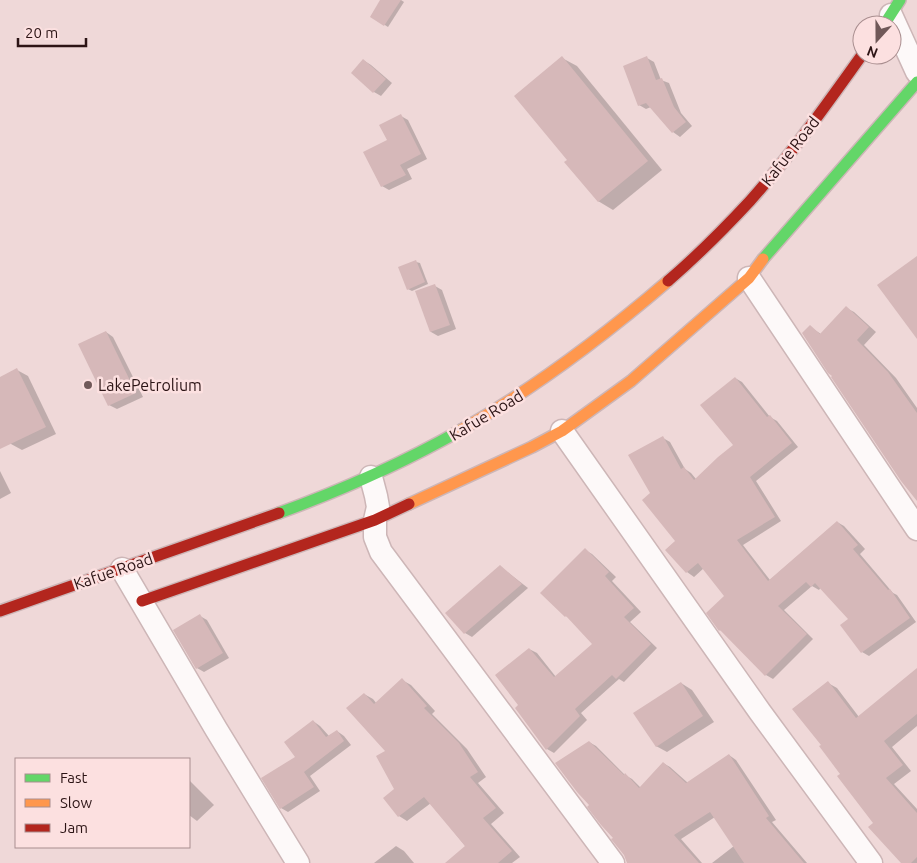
<svg xmlns="http://www.w3.org/2000/svg" width="917" height="863" font-family="Ubuntu,sans-serif">
<style>
.shadow{fill:#0003}
.building{fill:#d6b8b9}
.lines{fill:none;stroke-linecap:round;stroke-linejoin:round}
.street-casing{stroke:#cdb6b7;stroke-width:25}
.fast-casing{stroke:#cdb6b7;stroke-width:14}
.slow-casing{stroke:#cdb6b7;stroke-width:14}
.jam-casing{stroke:#cdb6b7;stroke-width:14}
.street{stroke:#fdf9f9;stroke-width:22}
.fast{stroke:#63d668;stroke-width:11}
.slow{stroke:#ff974d;stroke-width:11}
.jam{stroke:#b3261e;stroke-width:11}
.poi-dot{fill:#705959;stroke:#fce0e0;stroke-width:2}
.labels{text-anchor:middle;stroke-width:5;stroke-linejoin:round;paint-order:stroke}
.street-label{font-size:16px;fill:#2c1415;stroke:#fce0e0}
.poi-label{font-size:16px;fill:#2c1415;stroke:#fce0e0;text-anchor:start}
</style>
<rect width="100%" height="100%" fill="#efd8d8"/>
<!-- shadow -->
<g class="shadow">
<path d="M382 0H401L404 2 388 27 371 16Z"/>
<path d="M562 58 577 66 662 170 613 210 598 201 569 160Z"/>
<path d="M647 58 654 62 661 80 669 83 681 113 692 126 680 137 673 132 651 107 646 109 639 105Z"/>
<path d="M363 60 371 65 392 83 381 96 374 92Z"/>
<path d="M401 116 408 120 427 159 407 169 412 179 389 190 382 186 389 141Z"/>
<path d="M416 262 420 263 428 284 412 291 408 289Z"/>
<path d="M435 286 442 290 456 329 438 336 431 332Z"/>
<path d="M846 308 854 312 876 332 864 345 896 378 917 408V497L810 327 821 334Z"/>
<path d="M106 332 113 337 143 397 117 409 109 405Z"/>
<path d="M17 370 28 376 56 434 22 450 11 444 0 422V378Z"/>
<path d="M735 378 742 382 770 417 777 421 798 447 756 481 781 521 743 545 770 580 837 522 844 526 865 549 860 554 893 593 897 595 916 622 869 656 862 652 850 620 821 587 819 590 812 586 784 610 813 639 773 679 766 675 725 633 720 630 725 596 704 568 694 577 687 572 666 550 676 541 652 494 663 438 670 442 685 469 691 473 696 479 735 445Z"/>
<path d="M0 471 11 493 0 499Z"/>
<path d="M585 550 592 554 616 577 612 581 641 612 630 622 657 648 624 682 619 679 581 713 587 720 554 753 547 749 516 708 520 705 529 649 537 653 556 677 594 644 571 619 566 616Z"/>
<path d="M506 571 528 588 472 637 465 633 447 613Z"/>
<path d="M200 616 207 620 229 658 204 672 197 668Z"/>
<path d="M917 669V726L892 747 911 771 894 784 917 809V863H902L822 745 828 683 837 688 859 717Z"/>
<path d="M402 680 411 685 435 711 432 714 467 749 486 777 478 783 504 813 491 824 520 857 512 863H447L466 847 431 803 407 821 399 816 396 790 387 752 364 694 373 699 377 704Z"/>
<path d="M681 683 692 690 714 722 667 752 656 746Z"/>
<path d="M313 721 320 726 329 736 337 731 344 736 351 745 310 776 320 791 288 812 281 808 297 757Z"/>
<path d="M589 742 596 746 625 775 632 779 641 788 663 763 670 767 688 783 729 755 736 760 776 820 772 822 807 863H712L734 846 715 817 681 839 702 863H628L625 855 614 838Z"/>
<path d="M189 780 214 805 197 821 189 815Z"/>
<path d="M396 846 404 851 414 863H374Z"/>
</g>
<!-- building -->
<g class="building">
<path d="M380 0H401L384 26 370 17Z"/>
<path d="M562 56 648 161 598 202 564 162 567 160 514 96Z"/>
<path d="M647 56 656 80 662 78 674 107 686 122 672 133 646 103 638 106 623 66Z"/>
<path d="M363 59 386 79 373 93 351 73Z"/>
<path d="M401 114 421 154 400 165 406 175 381 187 363 152 387 140 379 125Z"/>
<path d="M917 256V339L877 285Z"/>
<path d="M416 260 425 282 407 290 398 267Z"/>
<path d="M435 284 450 325 430 332 415 291Z"/>
<path d="M846 306 869 327 857 340 888 372 917 413V501L901 481 831 377 832 376 828 373 802 333 810 325 820 334Z"/>
<path d="M106 331 136 393 108 406 78 344Z"/>
<path d="M17 368 46 427 0 449V377Z"/>
<path d="M735 377 767 417 770 415 792 443 750 477 775 517 737 540 768 581 837 521 858 545 853 549 888 590 890 589 910 618 861 653 840 625 848 619 815 583 811 587 806 582 778 606 807 634 765 676 720 630 719 631 706 613 724 596 698 563 686 573 665 550 675 541 642 500 650 493 628 455 663 436 681 469 684 467 694 480 718 457 733 445 700 405Z"/>
<path d="M585 548 609 572 605 576 634 608 624 617 651 644 616 679 612 675 575 709 580 716 546 750 515 708 518 705 495 675 529 648 554 677 592 644 566 616 565 617 540 593Z"/>
<path d="M500 565 522 584 464 634 445 613Z"/>
<path d="M200 614 223 653 196 669 173 630Z"/>
<path d="M917 668V714L884 741 903 765 886 778 917 813V857L911 863H901L868 827 873 823 837 776 840 774 819 746 821 745 792 709 828 681 856 718Z"/>
<path d="M402 678 427 706 424 708 459 743 478 772 470 777 496 808 483 818 512 851 498 863H445L465 846 424 797 398 817 383 798 394 789 376 756 385 751 346 708 364 693 374 704Z"/>
<path d="M681 682 703 716 656 747 633 713Z"/>
<path d="M313 720 326 737 337 730 344 741 304 772 314 787 280 809 261 778 295 757 284 742Z"/>
<path d="M589 741 624 775 625 773 639 788 663 762 686 783 729 754 769 816 766 818 804 863H744L710 812 674 835 699 863H627L624 855 611 839 613 838 601 825 587 807 589 805 577 792 555 763Z"/>
</g>
<g class="lines">
<defs>
<g id="street">
<path d="M891 15 917 72"/>
<path d="M749 278 917 529"/>
<path d="M562 431 760 712 871 863"/>
<path d="M371 477 376 496 378 507 375 520V537L381 552 613 863"/>
<path d="M122 569 216 729 298 863"/>
</g>
<g id="fast">
<path d="M884 25 900 0"/>
<path d="M763 259 917 82"/>
<path d="M279 513C342 490 403 463 461 430"/>
</g>
<g id="slow">
<path d="M461 430C535 388 604 336 668 281"/>
<path d="M409 504 532 447 562 431 631 381 749 278 763 259"/>
</g>
<g id="jam">
<path d="M668 281C697 256 724 229 750 201 791 155 826 105 862 55"/>
<path d="M142 601 375 520 409 504"/>
<path d="M0 611 279 513"/>
</g>
</defs>
<!-- street casing -->
<use href="#street" class="street-casing"/>
<!-- fast casing -->
<use href="#fast" class="fast-casing"/>
<!-- slow casing -->
<use href="#slow" class="slow-casing"/>
<!-- jam casing -->
<use href="#jam" class="jam-casing"/>
<!-- street -->
<use href="#street" class="street"/>
<!-- fast -->
<use href="#fast" class="fast"/>
<!-- slow -->
<use href="#slow" class="slow"/>
<!-- jam -->
<use href="#jam" class="jam"/>
</g>
<!-- markers -->
<circle class="poi-dot" cx="88" cy="385" r="5"/>
<g class="labels">
<!-- street labels -->
<g class="street-label">
<text transform="translate(790 151) rotate(-52)" y="6">Kafue Road</text>
<text transform="translate(486 415) rotate(-31)" y="6">Kafue Road</text>
<text transform="translate(113 571) rotate(-19)" y="6">Kafue Road</text>
</g>
<!-- poi labels -->
<g class="poi-label">
<text x="98" y="391">LakePetrolium</text>
</g>
</g>
<!-- legend -->
<rect x="15" y="758" width="175" height="90" fill="#fce0e0" stroke="#a98e8f"/>
<rect x="25" y="774" width="25" height="8" fill="#63d668" stroke="#a98e8f"/>
<text x="60" y="783" font-size="15" fill="#2c1415">Fast</text>
<rect x="25" y="799" width="25" height="8" fill="#ff974d" stroke="#a98e8f"/>
<text x="60" y="808" font-size="15" fill="#2c1415">Slow</text>
<rect x="25" y="824" width="25" height="8" fill="#b3261e" stroke="#a98e8f"/>
<text x="60" y="833" font-size="15" fill="#2c1415">Jam</text>
<!-- north arrow -->
<g transform="translate(877 40) rotate(201)"><circle r="24" fill="#fce0e0" stroke="#a98e8f"/>
<path d="M0-4L9 19L0 12L-9 19Z" fill="#705959"/>
<text y="-8" font-size="14" font-weight="bold" text-anchor="middle" fill="#2c1415">N</text>
</g>
<!-- scale -->
<path d="M18 38v8h68v-8" fill="none" stroke="#2c1415" stroke-width="2.5"/>
<text x="25" y="38" font-size="15" fill="#2c1415" stroke="#fce0e0" stroke-width="4" paint-order="stroke">20 m</text>
</svg>
